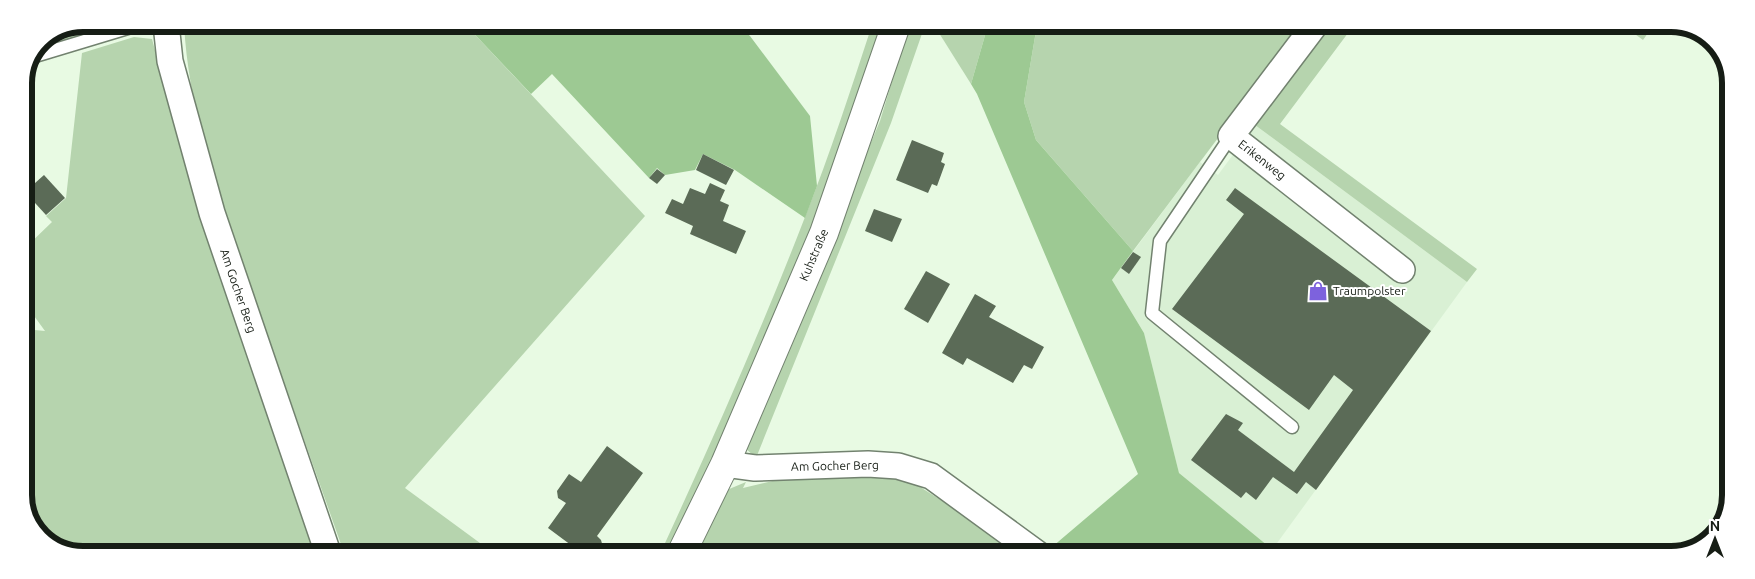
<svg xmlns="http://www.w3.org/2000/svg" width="1755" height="579" font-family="Ubuntu,sans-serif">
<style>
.built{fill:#d9f0d4}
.green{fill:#b6d4ae}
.forest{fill:#9dc993}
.building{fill:#5b6b57}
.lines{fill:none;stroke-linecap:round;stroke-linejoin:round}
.service-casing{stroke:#72826f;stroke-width:15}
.minor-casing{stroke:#72826f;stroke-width:28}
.tertiary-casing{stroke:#72826f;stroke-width:30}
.service{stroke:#fff;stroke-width:12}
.minor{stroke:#fff;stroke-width:25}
.tertiary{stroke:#fff;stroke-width:28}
.labels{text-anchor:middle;stroke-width:4;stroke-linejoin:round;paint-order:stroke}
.street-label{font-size:12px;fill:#161d15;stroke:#fff}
.poi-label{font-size:12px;fill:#161d15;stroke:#fff;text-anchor:start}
.rim{fill:none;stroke:#161d15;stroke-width:6}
</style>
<rect width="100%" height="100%" fill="#e8fae3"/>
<!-- built -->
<path class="built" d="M1255 125 1467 282 1272 550 1179 473 1144 333 1112 280 1200 162 1218 175Z"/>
<!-- green -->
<g class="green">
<path d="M84 24H120L38 50 42 41Z"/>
<path d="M184 24H465L645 216 405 488 495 554 344 553C314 467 283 381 253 295 223 207 189 118 184 24Z"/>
<path d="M872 25H883L820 212 743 392 669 554H660C711 443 761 331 805 217 830 154 851 89 872 25Z"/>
<path d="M909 25H925L891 123 756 458 744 447 880 121Z"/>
<path d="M934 25H988L971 84Z"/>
<path d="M1037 25H1303L1133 251 1036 140 1024 102Z"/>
<path d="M1330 25H1354L1280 124 1477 269 1467 282 1255 125Z"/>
<path d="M1624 26H1653L1643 40Z"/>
<path d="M134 37 152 39 199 214 314 553H68L36 532 24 499V329L45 331 24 302V249L52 222 46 216 66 198 82 53Z"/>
<path d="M868 471 917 485 1026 554H693L722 492 746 482 743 488 785 478Z"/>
</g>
<!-- forest -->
<g class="forest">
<path d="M465 24 738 25 750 36 810 116 817 186 805 218 735 170 703 154 695 170 665 175 657 168 649 178 552 74 531 94Z"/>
<path d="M988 25H1037L1024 102 1036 140 1133 251 1112 280 1144 333 1179 473 1279 555 1062 554 1052 547 1138 474 977 94 971 84Z"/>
</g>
<!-- building -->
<g class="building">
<path d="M912 140 944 153 941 162 945 164 937 186 932 184 928 193 896 180Z"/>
<path d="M703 154 734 170 726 185 696 170Z"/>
<path d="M657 169 665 175 657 184 649 178Z"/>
<path d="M44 175 65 198 46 215 25 192Z"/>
<path d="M710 183 725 190 720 201 729 205 723 221 746 231 736 254 690 234 693 226 665 213 672 199 683 204 690 188 705 194Z"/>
<path d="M1235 188 1431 331 1316 490 1306 482 1297 494 1273 477 1256 500 1246 492 1241 498 1191 460 1226 414 1243 423 1238 430 1294 472 1353 390 1334 375 1309 410 1172 309 1244 214 1226 200Z"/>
<path d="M874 209 902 219 892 242 865 231Z"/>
<path d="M1133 252 1141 257 1129 274 1121 268Z"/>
<path d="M926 271 950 284 928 323 904 309Z"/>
<path d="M975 294 996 306 989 317 1044 347 1032 369 1024 365 1013 383 967 358 963 365 942 353Z"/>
<path d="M607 446 643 473 597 536 601 540 603 547 598 554H588L586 552 583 554 548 528 566 503 558 498 557 491 569 474 581 482Z"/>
</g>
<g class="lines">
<defs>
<g id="service">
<path d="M35 56 141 24"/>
<path d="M1231 136 1160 241 1152 313 1292 427"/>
</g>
<g id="minor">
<path d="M166 24 170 61 212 213 328 553"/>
<path d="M1315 25 1231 136 1402 270"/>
<path d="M725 464 755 468 868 464 898 466 931 476 1038 554"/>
</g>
<path id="tertiary" d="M681 554 725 464 824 233 896 25"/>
</defs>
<!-- service casing -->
<use href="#service" class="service-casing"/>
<!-- minor casing -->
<use href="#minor" class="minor-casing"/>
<!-- tertiary casing -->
<use href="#tertiary" class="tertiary-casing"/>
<!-- service -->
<use href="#service" class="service"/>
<!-- minor -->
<use href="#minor" class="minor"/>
<!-- tertiary -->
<use href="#tertiary" class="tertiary"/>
</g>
<!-- icons -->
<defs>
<symbol id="shop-bare" viewBox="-9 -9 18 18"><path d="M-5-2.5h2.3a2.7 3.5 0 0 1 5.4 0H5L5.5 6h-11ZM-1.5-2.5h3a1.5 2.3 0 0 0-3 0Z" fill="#7d62dd" stroke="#fff" stroke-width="2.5" paint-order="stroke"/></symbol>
</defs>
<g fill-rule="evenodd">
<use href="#shop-bare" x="1304" y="277" width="28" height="28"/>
</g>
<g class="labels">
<!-- street labels -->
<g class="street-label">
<text transform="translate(1262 160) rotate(38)" y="4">Erikenweg</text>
<text transform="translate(814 255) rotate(-67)" y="4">Kuhstraße</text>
<text transform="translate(238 291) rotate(71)" y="4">Am Gocher Berg</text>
<text transform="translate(835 466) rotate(-1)" y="4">Am Gocher Berg</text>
</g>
<!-- poi labels -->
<g class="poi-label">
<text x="1333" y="295">Traumpolster</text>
</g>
</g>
<!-- crop -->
<path d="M0 0H1755V579H0ZM83 32H1671A51 51 0 0 1 1722 83V495A51 51 0 0 1 1671 546H83A51 51 0 0 1 32 495V83A51 51 0 0 1 83 32Z" fill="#fff" fill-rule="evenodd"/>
<path class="rim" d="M83 32H1671A51 51 0 0 1 1722 83V495A51 51 0 0 1 1671 546H83A51 51 0 0 1 32 495V83A51 51 0 0 1 83 32Z"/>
<!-- north arrow -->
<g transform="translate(1715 539)" stroke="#ffffff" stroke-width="4" paint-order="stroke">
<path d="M0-4L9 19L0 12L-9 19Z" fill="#161d15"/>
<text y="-8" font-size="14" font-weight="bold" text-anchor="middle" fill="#161d15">N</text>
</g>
</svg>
